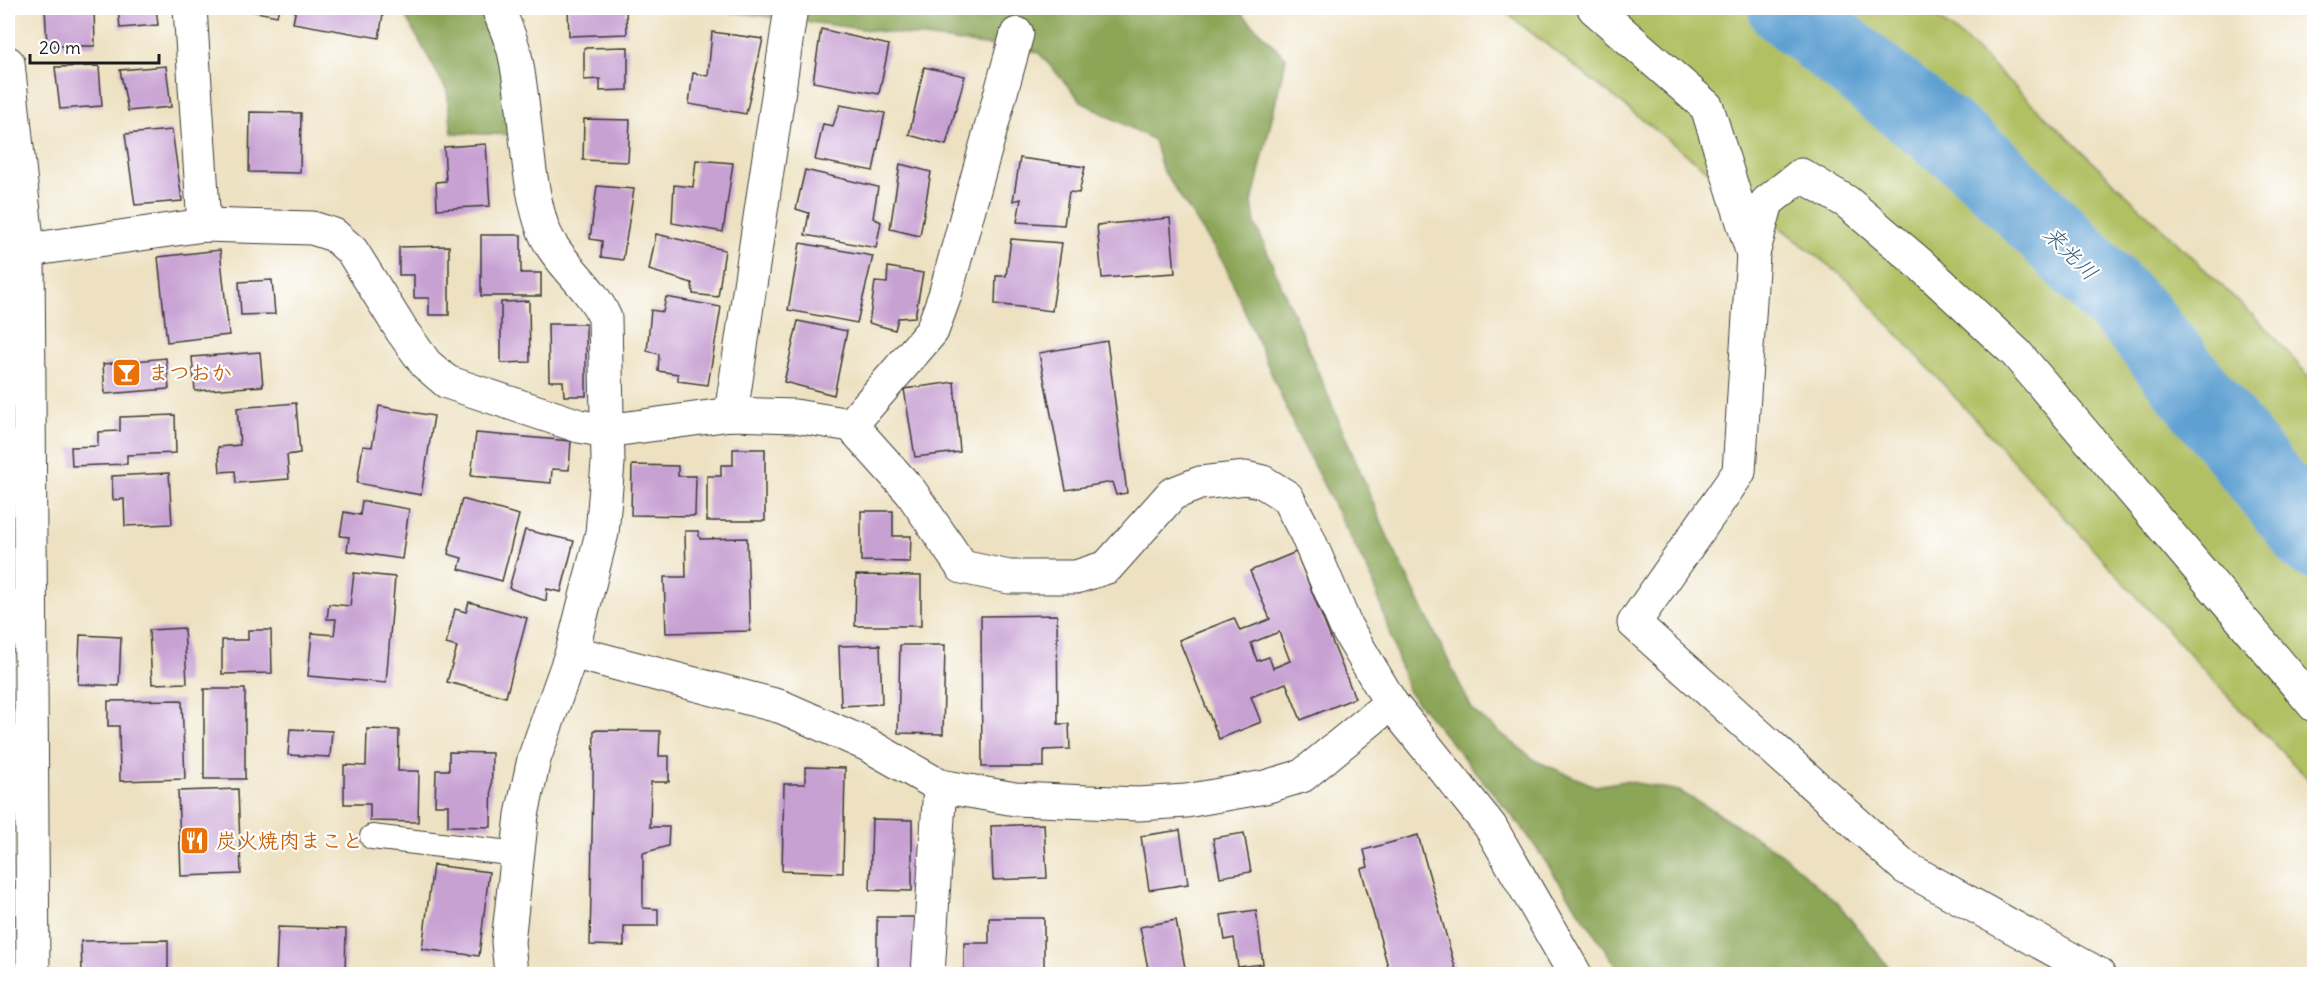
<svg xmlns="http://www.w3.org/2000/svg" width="2322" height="982" font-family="Delius,'Klee One',sans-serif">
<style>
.green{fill:#b1c063;stroke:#666e40;stroke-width:1.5}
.forest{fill:#8ca659;stroke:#54613a;stroke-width:1.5}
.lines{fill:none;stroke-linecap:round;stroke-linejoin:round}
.river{stroke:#5fa0d2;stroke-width:76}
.building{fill:#c8a1d3;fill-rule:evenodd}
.service-casing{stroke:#3b3a35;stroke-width:26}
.minor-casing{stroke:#3b3a35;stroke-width:35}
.tertiary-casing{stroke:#3b3a35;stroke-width:35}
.service{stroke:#fff;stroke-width:24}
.minor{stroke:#fff;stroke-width:33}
.tertiary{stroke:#fff;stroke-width:33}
.labels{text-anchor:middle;stroke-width:4.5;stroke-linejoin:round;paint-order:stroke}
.food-label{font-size:21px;font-weight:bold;fill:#c56008;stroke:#fff;text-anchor:start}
.water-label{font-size:22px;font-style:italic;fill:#3e5e77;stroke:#fff}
</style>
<rect width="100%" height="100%" fill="#fff"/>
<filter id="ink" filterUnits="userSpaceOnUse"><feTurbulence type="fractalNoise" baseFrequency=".0167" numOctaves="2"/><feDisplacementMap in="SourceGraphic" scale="12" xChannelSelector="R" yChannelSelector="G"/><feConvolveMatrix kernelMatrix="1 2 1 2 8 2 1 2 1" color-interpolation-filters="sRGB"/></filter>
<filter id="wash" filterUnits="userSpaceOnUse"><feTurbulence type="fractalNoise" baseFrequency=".008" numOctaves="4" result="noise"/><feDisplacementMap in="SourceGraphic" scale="24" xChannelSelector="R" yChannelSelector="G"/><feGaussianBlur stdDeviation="1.35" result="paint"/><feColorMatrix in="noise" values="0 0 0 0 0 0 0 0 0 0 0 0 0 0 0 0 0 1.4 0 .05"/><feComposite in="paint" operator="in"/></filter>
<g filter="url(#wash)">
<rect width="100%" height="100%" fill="#ede1c1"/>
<!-- green -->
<path class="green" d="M1500 8H1924L1966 40 2272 334 2314 383V785L2235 704 1851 283Z"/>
<!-- forest -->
<g class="forest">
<path d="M401 8H491L519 135 452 133 447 91Z"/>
<path d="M701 8H1229L1239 11 1286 58 1252 202 1255 223 1389 540 1473 711 1536 761 1595 786 1625 781 1679 791 1714 811 1782 854 1840 906 1894 974H1622L1524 830 1408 691 1373 581 1296 431 1224 263 1162 169 1154 140 1083 103 1038 52Z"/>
</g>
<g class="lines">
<!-- river -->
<path class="river" d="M1786 8 1987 168 2139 322 2314 541"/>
</g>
<g id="blocks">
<!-- building -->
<g class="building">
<path d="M45 8H94L95 46H47Z"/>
<path d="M118 8H156L158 25 120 28Z"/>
<path d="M236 8H279L277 16Z"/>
<path d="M296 8H384L379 38 293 23Z"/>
<path d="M568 8H626L627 34 569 36Z"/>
<path d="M821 29 889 45 879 94 813 82Z"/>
<path d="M712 32 763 39 746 114 689 104 693 73 708 76Z"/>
<path d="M628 47V90L600 91V79L584 80V48Z"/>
<path d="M99 66 102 106 60 109 55 67Z"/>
<path d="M166 66 171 107 128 111 120 70Z"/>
<path d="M924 67 965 76 946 145 909 135Z"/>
<path d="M840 105 885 113 873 171 815 160 823 124 833 126Z"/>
<path d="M250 112 301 113 300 173 249 172Z"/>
<path d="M584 119 630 120 628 162 583 160Z"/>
<path d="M172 130 182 201 135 205 125 134Z"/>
<path d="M486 144 490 206 437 209 436 182 446 181 444 147Z"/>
<path d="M1020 158 1085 167 1079 193 1069 192 1064 225 1017 222 1021 199 1013 201Z"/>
<path d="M696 160 733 163 723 232 672 223 674 185 693 187Z"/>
<path d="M900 164 931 172 920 236 890 229Z"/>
<path d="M805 170 878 187 873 218 881 222 876 248 805 235 809 213 796 209Z"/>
<path d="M597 186 634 189 623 260 601 257 602 241 590 239Z"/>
<path d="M1170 218 1175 273 1102 278 1097 225Z"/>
<path d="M656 234 725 250 718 297 693 294 692 283 649 270Z"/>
<path d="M481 235H521V273H541V296H481Z"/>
<path d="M1011 239 1062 243 1052 311 995 304 996 276H1006Z"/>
<path d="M800 243 873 256 857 323 788 310Z"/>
<path d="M449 246V315H429V298H414V275H399V247Z"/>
<path d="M220 250 229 335 167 342 158 257Z"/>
<path d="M888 267 923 273 915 317 898 318 895 330 869 323 875 282 887 283Z"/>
<path d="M272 280 275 314 241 315 239 282Z"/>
<path d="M666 297 721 307 708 385 678 381V374L658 371 659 354 647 351 651 310 663 312Z"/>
<path d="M529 301 530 362 501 363V302Z"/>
<path d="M798 321 847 331 834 395 784 382Z"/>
<path d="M548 324H586V396H564L563 381H549Z"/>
<path d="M1107 341 1127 493 1116 495 1112 482 1066 490 1039 353Z"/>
<path d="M260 352 263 386 195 391 192 357Z"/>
<path d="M166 358 169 389 105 394 103 364Z"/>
<path d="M954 382 960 452 915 457 904 389Z"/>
<path d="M296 403 300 453 287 455 289 479 236 483 235 471 220 472 218 447 240 445 237 408Z"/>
<path d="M379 406 434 416 421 495 357 483 363 446 372 447Z"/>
<path d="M175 415 176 453 127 455V464L72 466 71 447 98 446V432L120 431V417Z"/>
<path d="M476 433 571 441 569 470 552 469 551 483 471 476Z"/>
<path d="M733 449H765V521H707V476H721V465H733Z"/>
<path d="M632 465 678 466V476H696L695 516 631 515Z"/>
<path d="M169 473 172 524 125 526 124 499 113 500 112 476Z"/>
<path d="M462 499 519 515 502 581 459 569 462 558 448 554Z"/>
<path d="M362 501 409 509 402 559 347 551 349 537 340 536 344 512 360 515Z"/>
<path d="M861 511H893V536H911L910 562 861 561Z"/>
<path d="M525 530 574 541 561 592 547 589 546 601 509 588Z"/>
<path d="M685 531H698L700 539 747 538 750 631 666 633 664 577H686Z"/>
<path d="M1296 552 1355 698 1301 720 1286 683 1251 697 1261 722 1219 739 1179 640 1234 618 1240 631 1270 619 1250 571ZM1279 632 1290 661 1273 668 1269 657 1257 661 1251 643Z"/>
<path d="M354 573 395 577 386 683 308 676 312 633 334 635 336 619H327L329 604 350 606Z"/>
<path d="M856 575 921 576V626H855Z"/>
<path d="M469 602 527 618 506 697 447 682 457 647 446 644 455 609 466 612Z"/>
<path d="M1057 615 1058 724H1069L1070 749 1044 750V767H982L981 616Z"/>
<path d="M184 628 187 683 152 684 149 630Z"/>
<path d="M248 630H271L272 673 222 674V640H248Z"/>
<path d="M80 635 121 637 119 686 78 684Z"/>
<path d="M880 645 882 704 841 706 839 646Z"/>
<path d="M900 645H945L943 734 898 733Z"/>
<rect x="204" y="689" width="41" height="90"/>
<path d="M182 700 185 779 120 781 119 726H108V701Z"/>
<path d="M290 729 332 731 330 757 288 755Z"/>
<path d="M367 729 399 730 398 771H419L418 822 370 821V804H344V765L366 766Z"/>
<path d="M594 730 660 731 659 756H669V782H651L650 827H669L668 846 643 853V908L658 909V926H624V946L590 945Z"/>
<path d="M449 752 492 753 491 827 448 826V805H435L436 770H449Z"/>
<path d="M805 767 845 768 843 873 782 871 784 784H805Z"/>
<path d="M238 789 241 874 181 876 178 791Z"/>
<path d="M872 819 912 820V891L870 890Z"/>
<path d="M1044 824 1047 878 993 880 991 826Z"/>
<path d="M1180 830 1188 884 1149 890 1141 836Z"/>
<path d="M1244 833 1251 872 1220 877 1213 838Z"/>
<path d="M1418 835 1457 974H1390L1361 869 1368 867 1364 850Z"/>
<path d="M433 865 489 872 479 956 422 949Z"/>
<path d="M1256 910 1263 964 1238 967 1234 938 1225 940 1221 915Z"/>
<rect x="877" y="917" width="38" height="55"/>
<path d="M989 918H1044V974H964V943H989Z"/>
<path d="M1176 920 1186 973 1149 974 1140 927Z"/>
<path d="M278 927 346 929 345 974H276Z"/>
<path d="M168 940V974H82L81 941Z"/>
</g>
</g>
</g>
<g filter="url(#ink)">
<use href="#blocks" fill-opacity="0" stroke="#3b3a35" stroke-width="1.5"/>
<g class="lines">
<defs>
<path id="service" d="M372 837 518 854"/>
<g id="minor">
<path d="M190 8 204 225"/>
<path d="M498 8C503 22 510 36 514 51 527 107 524 167 541 223 552 260 590 283 605 318L608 463 602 533 572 652 534 759 522 815 508 942 511 974"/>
<path d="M1594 8 1707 107 1753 254"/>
<path d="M28 250 204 225 312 228 334 235 352 251 402 331 426 364 447 382 579 426 606 431 731 414 795 416 851 425 911 492 962 567 1009 577H1076L1107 567 1172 494 1200 483 1246 478 1263 482 1287 497 1306 533 1346 627 1391 703 1490 826 1575 974"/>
<path d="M731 414 791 8"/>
<path d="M851 425 932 331 945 295 1017 34"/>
<path d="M572 652 782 707 868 745 940 786 1015 799 1138 804 1186 801 1265 787 1302 776 1391 703"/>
<path d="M928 974 940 786"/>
<path d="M2098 974 1906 868 1634 623 1739 472 1753 254 1767 202 1801 175 1847 202 1919 263 2016 353 2314 705"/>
</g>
<path id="tertiary" d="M8 63 28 250 33 974"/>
</defs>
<!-- service casing -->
<use href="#service" class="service-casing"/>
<!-- minor casing -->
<use href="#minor" class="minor-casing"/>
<!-- tertiary casing -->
<use href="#tertiary" class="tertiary-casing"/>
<!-- service -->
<use href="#service" class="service"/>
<!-- minor -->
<use href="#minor" class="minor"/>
<!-- tertiary -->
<use href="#tertiary" class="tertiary"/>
</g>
</g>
<!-- icons -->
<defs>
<symbol id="bar-square" viewBox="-11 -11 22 22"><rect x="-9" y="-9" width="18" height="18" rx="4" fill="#e8710a" stroke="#fff"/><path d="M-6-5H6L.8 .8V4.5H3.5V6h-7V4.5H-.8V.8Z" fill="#fff"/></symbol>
<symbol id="restaurant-square" viewBox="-11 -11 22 22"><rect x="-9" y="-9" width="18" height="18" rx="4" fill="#e8710a" stroke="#fff"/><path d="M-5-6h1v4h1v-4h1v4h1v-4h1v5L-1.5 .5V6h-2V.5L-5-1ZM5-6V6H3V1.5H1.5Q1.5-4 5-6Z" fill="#fff"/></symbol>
</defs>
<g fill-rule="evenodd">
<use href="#bar-square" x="110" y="356" width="33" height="33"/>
<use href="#restaurant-square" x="178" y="824" width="33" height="33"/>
</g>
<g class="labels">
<!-- food labels -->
<g class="food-label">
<text x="148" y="380">まつおか</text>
<text x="216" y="848">炭火焼肉まこと</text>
</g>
<!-- water labels -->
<g class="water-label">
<text transform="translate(2071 253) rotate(45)" y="8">来光川</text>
</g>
</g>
<!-- margin -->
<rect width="2322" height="982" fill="none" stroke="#fff" stroke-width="30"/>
<!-- scale -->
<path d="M30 54v9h129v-9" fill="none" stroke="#1c1c1c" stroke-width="3"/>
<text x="39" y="54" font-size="18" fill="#1c1c1c" stroke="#ffffff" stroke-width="4.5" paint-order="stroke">20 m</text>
</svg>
